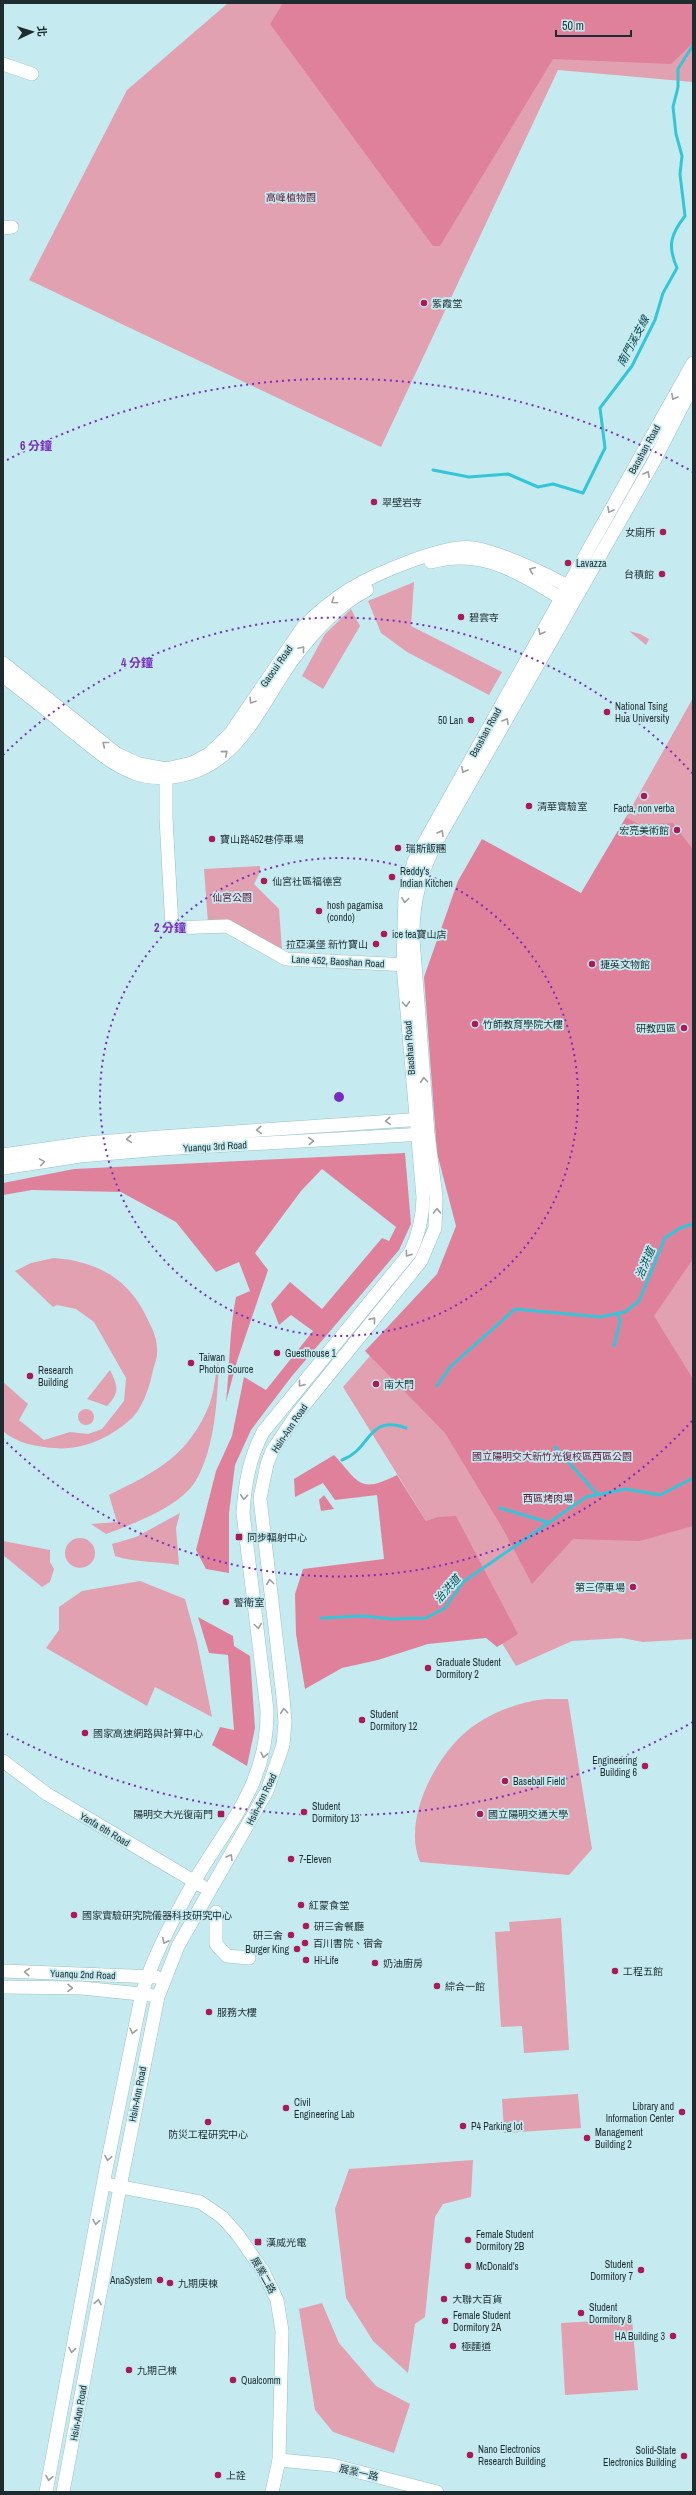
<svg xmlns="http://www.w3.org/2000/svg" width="696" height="2495" font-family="'Archivo Narrow','Noto Sans TC',sans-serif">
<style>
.green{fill:#e2a1b1}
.forest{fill:#e0819c}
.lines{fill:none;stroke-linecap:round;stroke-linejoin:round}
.stream{stroke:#34c6d8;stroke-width:3}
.minor-casing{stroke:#9bc0c6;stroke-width:14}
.minor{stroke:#fff;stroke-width:13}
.oneway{stroke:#9aa0a1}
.ring{fill:none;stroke:#7b2cbf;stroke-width:2;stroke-dasharray:2 4}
.poi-dot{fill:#a91a57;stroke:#c5ebf1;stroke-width:1.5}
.labels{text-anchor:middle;stroke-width:3.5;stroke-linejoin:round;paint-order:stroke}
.park-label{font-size:10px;fill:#613;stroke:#c5ebf1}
.poi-label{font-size:10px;fill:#1e2c2f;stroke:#c5ebf1;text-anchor:start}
.street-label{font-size:10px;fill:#1e2c2f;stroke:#c5ebf1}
.water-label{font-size:11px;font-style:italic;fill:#04464d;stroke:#c5ebf1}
.centre{fill:#7b2cbf;stroke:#c5ebf1;stroke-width:2}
.ring-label{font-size:12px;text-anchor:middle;font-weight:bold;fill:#7b2cbf;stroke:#c5ebf1;stroke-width:3.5;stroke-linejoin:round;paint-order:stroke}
</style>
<rect width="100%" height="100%" fill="#c5ebf1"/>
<!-- green -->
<g class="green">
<path d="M228 3H693V82L558 70 381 447 29 280 127 90Z"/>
<path d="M414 582 411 626 502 672 489 695 407 652 381 633 368 601Z"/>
<path d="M351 609 360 626 323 689 302 676 325 634Z"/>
<path d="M629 631 640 634 649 639 646 645Z"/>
<path d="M693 698V849L673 823 639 824 626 817Z"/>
<path d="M260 866V872L254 884 279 909 282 950 208 923 204 869Z"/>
<path d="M693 1188V1639L643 1642 622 1638 572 1641 516 1666 343 1387 377 1348Z"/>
<path d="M54 1258C95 1261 129 1278 147 1318 152 1328 157 1337 157 1349 158 1356 155 1363 153 1370 150 1385 144 1405 133 1417 112 1437 83 1451 54 1448 37 1447 16 1443 3 1431V1382L28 1404 19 1420 44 1440 70 1432 88 1434 102 1429 124 1401 126 1378 94 1322 76 1309 57 1305 53 1307 15 1271 31 1263Z"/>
<path d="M219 1354C218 1393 216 1448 195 1482 179 1507 133 1524 106 1534L91 1524 117 1522 109 1495C157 1471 189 1456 210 1403 215 1388 216 1369 219 1354Z"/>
<path d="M110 1370C118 1387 120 1392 107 1406L87 1399Z"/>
<circle cx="86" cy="1417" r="8"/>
<path d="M180 1513 176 1528 179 1565C158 1561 136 1563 115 1556L112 1544 136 1537Z"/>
<circle cx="80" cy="1553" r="15"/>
<path d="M3 1541 50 1550V1562L54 1569 50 1582 42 1587 3 1555Z"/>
<path d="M140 1581 185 1599 197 1642 212 1717 155 1687 147 1706 46 1648 59 1630V1607L82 1591Z"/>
<path d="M546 1699H568L592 1849 569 1875 420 1862C402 1820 435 1757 468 1730 491 1712 519 1702 546 1699Z"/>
<path d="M561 1918 569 2050 524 2053 522 2026 501 2027 495 1932 510 1931 509 1922Z"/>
<path d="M578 2094 581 2128 504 2133 502 2099Z"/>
<path d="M473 2160 471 2197 443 2204 435 2217 425 2317 415 2324 408 2373 373 2341 346 2298 335 2209 349 2169Z"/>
<path d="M322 2303 339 2343 376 2386 410 2404 394 2453 333 2432 315 2410 299 2309Z"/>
<path d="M632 2319 638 2390 565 2395 561 2323Z"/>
</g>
<!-- forest -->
<g class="forest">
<path d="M283 3H693V43L671 64 553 59 440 246H433L270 24Z"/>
<path d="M626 817 639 824 673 823 693 849V1259L654 1316 693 1379V1526L640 1541 573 1539 532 1584 503 1529 445 1433 365 1351 437 1274 456 1226 437 1153 424 977 458 881 482 839 581 893Z"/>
<path d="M405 1153 411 1224 399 1250 292 1376 251 1430 235 1465 229 1513V1573L206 1569 196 1550 216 1471 232 1436 244 1377 266 1390 313 1331 291 1315 279 1325 271 1304 290 1282 322 1309 382 1238 389 1241 396 1227 322 1169 301 1191 255 1253 268 1270 237 1361 226 1402C230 1367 229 1331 236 1297L250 1291 239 1262 216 1272 176 1222 121 1192 32 1190 3 1195V1183L74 1169Z"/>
<path d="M334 1455C360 1483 359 1494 397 1475L426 1521 438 1517 456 1516 518 1634 497 1647 486 1638 428 1644 378 1660 342 1668 305 1689 296 1634 295 1594 303 1569 384 1559 377 1495 335 1500 323 1483 295 1497 294 1479Z"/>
<path d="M324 1495 334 1509 321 1511 319 1500Z"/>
<path d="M198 1617 233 1636 234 1646 250 1656 255 1728 247 1766 212 1745 220 1727 234 1730 228 1655 209 1653Z"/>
</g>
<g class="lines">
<!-- stream -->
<g class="stream">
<path d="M433 470 469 477 508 474 538 487 553 484 583 493 605 448 600 408 632 366 655 320 663 293 677 268C667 245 671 234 685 216L680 174 682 156 676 134 673 107 678 87V69L693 45"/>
<path d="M614 1346 620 1322 618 1313"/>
<path d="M437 1386 450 1367 515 1309 600 1317 625 1312 639 1301 665 1238 680 1228 693 1224"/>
<path d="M555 1447 597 1494"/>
<path d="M342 1460C372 1449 367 1414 406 1428"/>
<path d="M500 1508 547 1522"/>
<path d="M321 1618 363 1616 392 1619 426 1618 445 1608 463 1582 586 1497 626 1489 660 1495 693 1478"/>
</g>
<defs>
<g id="minor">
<path d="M3 64 32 74"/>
<path d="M3 228 12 227"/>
<path d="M431 562C486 547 522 576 568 602"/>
<path d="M3 663 117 754 139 764 166 769 192 763 209 754 230 734 303 627C317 613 333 600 350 589 375 574 446 543 473 548 502 553 549 575 574 590"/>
<path d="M3 676C25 693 46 709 67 727 88 743 108 763 134 773 145 778 160 778 172 777 236 770 259 708 291 662 311 635 337 605 367 590"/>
<path d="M166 769V818L172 928 227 926 286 959 410 965"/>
<path d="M3 1155 87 1143 160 1137 424 1119"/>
<path d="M3 1168 80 1156 161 1149 424 1134"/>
<path d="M3 1761 47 1794 202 1886"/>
<path d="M216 1912V1944L227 1956 249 1958"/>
<path d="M3 1971 156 1977"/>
<path d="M3 1987 82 1988 150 1995"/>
<path d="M111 2185 200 2202 222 2217 238 2235 263 2271 277 2300 282 2331 279 2460 272 2492"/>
<path d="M279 2460 332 2465 437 2492"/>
<path d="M46 2492 106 2169 142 1993C153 1957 176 1913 195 1880 230 1821 268 1783 267 1710L243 1513C245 1483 249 1459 263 1432L410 1253C419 1234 423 1218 423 1197L403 965 405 895 414 861 693 363"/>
<path d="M63 2492 120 2187 158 1997 178 1946 267 1791 283 1745 285 1722 283 1697 260 1498 267 1464 272 1451 297 1414 421 1261 435 1228 436 1197 428 1133 413 939C412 902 421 871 438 839L653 463 693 385"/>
</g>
</defs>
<!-- minor casing -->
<use href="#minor" class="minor-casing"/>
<!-- minor -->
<use href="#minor" class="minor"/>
</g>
<!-- one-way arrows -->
<defs><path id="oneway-chevron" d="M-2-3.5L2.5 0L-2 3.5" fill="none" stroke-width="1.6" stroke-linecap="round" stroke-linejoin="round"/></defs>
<g class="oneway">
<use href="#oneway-chevron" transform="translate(674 397) rotate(119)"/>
<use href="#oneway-chevron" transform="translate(647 474) rotate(-61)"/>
<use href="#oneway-chevron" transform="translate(610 510) rotate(119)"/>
<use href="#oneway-chevron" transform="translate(532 570) rotate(-157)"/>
<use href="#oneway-chevron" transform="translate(334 601) rotate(145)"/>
<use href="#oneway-chevron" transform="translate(541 632) rotate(119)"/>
<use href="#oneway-chevron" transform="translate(302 649) rotate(-50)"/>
<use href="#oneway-chevron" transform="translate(252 701) rotate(123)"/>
<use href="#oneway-chevron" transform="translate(506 721) rotate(-60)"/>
<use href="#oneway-chevron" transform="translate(105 744) rotate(-142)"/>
<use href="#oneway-chevron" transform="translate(225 753) rotate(-40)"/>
<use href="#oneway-chevron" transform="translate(464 770) rotate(119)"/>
<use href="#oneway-chevron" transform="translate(441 833) rotate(-60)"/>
<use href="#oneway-chevron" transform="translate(405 900) rotate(97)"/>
<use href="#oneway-chevron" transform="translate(406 1004) rotate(86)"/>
<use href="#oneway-chevron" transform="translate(424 1080) rotate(-94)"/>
<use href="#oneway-chevron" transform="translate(388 1121) rotate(176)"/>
<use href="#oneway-chevron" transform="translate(259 1130) rotate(176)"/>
<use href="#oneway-chevron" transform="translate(129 1139) rotate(175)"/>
<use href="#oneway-chevron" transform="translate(311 1141) rotate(-3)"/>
<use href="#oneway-chevron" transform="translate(42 1162) rotate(-9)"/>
<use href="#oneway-chevron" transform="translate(437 1211) rotate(-91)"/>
<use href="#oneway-chevron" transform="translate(408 1254) rotate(125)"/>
<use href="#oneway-chevron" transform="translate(373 1320) rotate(-51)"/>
<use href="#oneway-chevron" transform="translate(301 1384) rotate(129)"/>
<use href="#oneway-chevron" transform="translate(244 1497) rotate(94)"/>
<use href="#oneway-chevron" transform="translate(270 1582) rotate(-97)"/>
<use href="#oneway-chevron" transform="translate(258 1626) rotate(82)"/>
<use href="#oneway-chevron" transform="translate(284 1711) rotate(-95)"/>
<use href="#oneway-chevron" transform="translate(264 1755) rotate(102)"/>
<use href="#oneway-chevron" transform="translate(230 1857) rotate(-59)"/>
<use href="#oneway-chevron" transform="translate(165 1941) rotate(117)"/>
<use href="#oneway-chevron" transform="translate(27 1972) rotate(-178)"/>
<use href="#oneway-chevron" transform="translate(70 1988) rotate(1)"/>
<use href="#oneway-chevron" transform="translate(133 2031) rotate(103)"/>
<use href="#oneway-chevron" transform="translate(108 2158) rotate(101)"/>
<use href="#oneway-chevron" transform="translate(96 2222) rotate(100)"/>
<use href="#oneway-chevron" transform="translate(98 2302) rotate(-80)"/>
<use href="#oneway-chevron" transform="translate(72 2350) rotate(100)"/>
<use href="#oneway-chevron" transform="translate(49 2478) rotate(100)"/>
</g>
<!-- distance rings -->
<g class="ring">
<circle cx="339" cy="1097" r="239"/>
<path d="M692 1421A479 479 0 0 1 3 1439M3 755A479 479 0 0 1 692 773"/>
<path d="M693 1722A718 718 0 0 1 7 1734M7 460A718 718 0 0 1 693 472"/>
</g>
<!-- markers -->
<g class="poi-dot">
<circle cx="424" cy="303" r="4"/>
<circle cx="374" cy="502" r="4"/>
<circle cx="663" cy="532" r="4"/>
<circle cx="568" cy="563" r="4"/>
<circle cx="662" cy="574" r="4"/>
<circle cx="461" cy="617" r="4"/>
<circle cx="607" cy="712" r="4"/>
<circle cx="471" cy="720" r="4"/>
<circle cx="644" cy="796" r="4"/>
<circle cx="529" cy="806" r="4"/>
<circle cx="677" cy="830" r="4"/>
<circle cx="212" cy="839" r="4"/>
<circle cx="398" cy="848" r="4"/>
<circle cx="392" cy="877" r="4"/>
<circle cx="264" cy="881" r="4"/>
<circle cx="319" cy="911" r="4"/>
<circle cx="384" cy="934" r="4"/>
<circle cx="376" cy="944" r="4"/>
<circle cx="592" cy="964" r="4"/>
<circle cx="475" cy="1024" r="4"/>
<circle cx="684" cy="1028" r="4"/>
<circle cx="277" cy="1353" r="4"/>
<circle cx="191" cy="1363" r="4"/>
<circle cx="30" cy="1376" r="4"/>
<circle cx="376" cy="1384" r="4"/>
<rect x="235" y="1533" width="8" height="8" rx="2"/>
<circle cx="633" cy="1587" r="4"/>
<circle cx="226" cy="1602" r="4"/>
<circle cx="428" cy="1668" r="4"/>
<circle cx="362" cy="1720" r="4"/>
<circle cx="85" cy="1733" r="4"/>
<circle cx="645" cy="1766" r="4"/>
<circle cx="505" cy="1781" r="4"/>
<circle cx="304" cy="1812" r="4"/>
<rect x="217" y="1810" width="8" height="8" rx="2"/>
<circle cx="480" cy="1814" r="4"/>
<circle cx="291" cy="1859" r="4"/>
<circle cx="301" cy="1905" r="4"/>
<circle cx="74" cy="1915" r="4"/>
<circle cx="306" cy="1926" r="4"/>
<circle cx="291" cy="1935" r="4"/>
<circle cx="305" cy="1943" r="4"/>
<circle cx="297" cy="1949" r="4"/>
<circle cx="306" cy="1960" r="4"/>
<circle cx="375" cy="1963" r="4"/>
<circle cx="615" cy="1971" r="4"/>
<circle cx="437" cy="1986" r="4"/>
<circle cx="209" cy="2012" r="4"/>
<circle cx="286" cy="2108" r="4"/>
<circle cx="682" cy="2112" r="4"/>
<circle cx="208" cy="2122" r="4"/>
<circle cx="463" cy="2126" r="4"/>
<circle cx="587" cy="2138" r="4"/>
<circle cx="468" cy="2240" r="4"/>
<rect x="254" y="2238" width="8" height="8" rx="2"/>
<circle cx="468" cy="2266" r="4"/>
<circle cx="641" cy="2270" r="4"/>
<circle cx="160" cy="2280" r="4"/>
<circle cx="170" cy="2283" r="4"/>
<circle cx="444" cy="2299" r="4"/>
<circle cx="581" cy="2313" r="4"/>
<circle cx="445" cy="2321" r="4"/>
<circle cx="673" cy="2336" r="4"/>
<circle cx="453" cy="2346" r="4"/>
<circle cx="129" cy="2370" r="4"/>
<circle cx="233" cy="2380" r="4"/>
<circle cx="470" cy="2455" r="4"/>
<circle cx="684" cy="2456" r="4"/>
<circle cx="218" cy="2475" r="4"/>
</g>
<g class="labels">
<!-- park labels -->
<g class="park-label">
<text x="291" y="201">高峰植物園</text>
<text x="232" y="901">仙宮公園</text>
<text x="552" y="1460">國立陽明交大新竹光復校區西區公園</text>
<text x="548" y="1502">西區烤肉場</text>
</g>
<!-- poi labels -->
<g class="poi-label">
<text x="432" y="307">紫霞堂</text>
<text x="382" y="506">翠壁岩寺</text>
<text x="655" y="536" text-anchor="end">女廁所</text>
<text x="576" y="567">Lavazza</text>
<text x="654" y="578" text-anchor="end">台積館</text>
<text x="469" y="621">碧雲寺</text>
<text x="615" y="710">National Tsing<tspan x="615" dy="12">Hua University</tspan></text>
<text x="463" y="724" text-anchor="end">50 Lan</text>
<text x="537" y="810">清華實驗室</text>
<text x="644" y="812" text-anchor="middle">Facta, non verba</text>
<text x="669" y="834" text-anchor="end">宏亮美術館</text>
<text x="220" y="843">寶山路452巷停車場</text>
<text x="406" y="852">瑞斯飯糰</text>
<text x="400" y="875">Reddy's<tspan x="400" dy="12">Indian Kitchen</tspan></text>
<text x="272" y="885">仙宮社區福德宮</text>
<text x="327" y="909">hosh pagamisa<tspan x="327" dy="12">(condo)</tspan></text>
<text x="392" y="938">ice tea寶山店</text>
<text x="368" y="948" text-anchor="end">拉亞漢堡 新竹寶山</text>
<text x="600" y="968">捷英文物館</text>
<text x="483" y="1028">竹師教育學院大樓</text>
<text x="676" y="1032" text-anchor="end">研教四區</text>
<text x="285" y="1357">Guesthouse 1</text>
<text x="199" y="1361">Taiwan<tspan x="199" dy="12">Photon Source</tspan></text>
<text x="38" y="1374">Research<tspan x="38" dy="12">Building</tspan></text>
<text x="384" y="1388">南大門</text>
<text x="247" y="1541">同步輻射中心</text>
<text x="625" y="1591" text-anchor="end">第三停車場</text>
<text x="234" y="1606">警衛室</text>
<text x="436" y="1666">Graduate Student<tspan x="436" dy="12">Dormitory 2</tspan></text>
<text x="370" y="1718">Student<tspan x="370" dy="12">Dormitory 12</tspan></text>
<text x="93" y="1737">國家高速網路與計算中心</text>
<text x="637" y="1764" text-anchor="end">Engineering<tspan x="637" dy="12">Building 6</tspan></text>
<text x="513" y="1785">Baseball Field</text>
<text x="312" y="1810">Student<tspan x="312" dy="12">Dormitory 13</tspan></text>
<text x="213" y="1818" text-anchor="end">陽明交大光復南門</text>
<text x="488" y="1818">國立陽明交通大學</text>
<text x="299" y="1863">7-Eleven</text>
<text x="309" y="1909">紅蒙食堂</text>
<text x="82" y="1919">國家實驗研究院儀器科技研究中心</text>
<text x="314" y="1930">研三舍餐廳</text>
<text x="283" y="1939" text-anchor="end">研三舍</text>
<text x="313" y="1947">百川書院、宿舍</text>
<text x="289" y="1953" text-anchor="end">Burger King</text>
<text x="314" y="1964">Hi-Life</text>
<text x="383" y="1967">奶油廚房</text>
<text x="623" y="1975">工程五館</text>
<text x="445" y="1990">綜合一館</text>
<text x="217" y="2016">服務大樓</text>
<text x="294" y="2106">Civil<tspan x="294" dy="12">Engineering Lab</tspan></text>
<text x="674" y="2110" text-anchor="end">Library and<tspan x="674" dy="12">Information Center</tspan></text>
<text x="471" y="2130">P4 Parking lot</text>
<text x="595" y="2136">Management<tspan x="595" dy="12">Building 2</tspan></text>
<text x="208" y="2138" text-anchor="middle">防災工程研究中心</text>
<text x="476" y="2238">Female Student<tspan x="476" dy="12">Dormitory 2B</tspan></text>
<text x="266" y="2246">漢威光電</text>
<text x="633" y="2268" text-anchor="end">Student<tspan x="633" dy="12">Dormitory 7</tspan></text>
<text x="476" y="2270">McDonald's</text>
<text x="152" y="2284" text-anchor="end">AnaSystem</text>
<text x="178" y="2287">九期庚棟</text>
<text x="452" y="2303">大聯大百貨</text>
<text x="589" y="2311">Student<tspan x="589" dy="12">Dormitory 8</tspan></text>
<text x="453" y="2319">Female Student<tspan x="453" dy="12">Dormitory 2A</tspan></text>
<text x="665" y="2340" text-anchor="end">HA Building 3</text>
<text x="461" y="2350">極麵道</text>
<text x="137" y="2374">九期己棟</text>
<text x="241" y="2384">Qualcomm</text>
<text x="478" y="2453">Nano Electronics<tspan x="478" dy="12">Research Building</tspan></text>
<text x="676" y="2454" text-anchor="end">Solid-State<tspan x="676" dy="12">Electronics Building</tspan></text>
<text x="226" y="2479">上詮</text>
</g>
<!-- street labels -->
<g class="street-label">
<text transform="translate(644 449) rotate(-61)" y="4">Baoshan Road</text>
<text transform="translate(276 666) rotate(-55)" y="4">Gaocui Road</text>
<text transform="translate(485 732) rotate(-61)" y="4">Baoshan Road</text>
<text transform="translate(338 961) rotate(3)" y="4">Lane 452, Baoshan Road</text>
<text transform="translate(409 1048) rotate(-94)" y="4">Baoshan Road</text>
<text transform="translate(215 1146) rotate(-3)" y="4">Yuanqu 3rd Road</text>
<text transform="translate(289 1428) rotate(-56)" y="4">Hsin-Ann Road</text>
<text transform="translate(261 1799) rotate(-64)" y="4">Hsin-Ann Road</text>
<text transform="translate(105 1829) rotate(31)" y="4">Yanfa 6th Road</text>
<text transform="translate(83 1974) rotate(2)" y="4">Yuanqu 2nd Road</text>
<text transform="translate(137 2094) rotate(-79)" y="4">Hsin-Ann Road</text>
<text transform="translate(264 2275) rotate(61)" y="4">展業二路</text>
<text transform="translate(78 2413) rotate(-80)" y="4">Hsin-Ann Road</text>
<text transform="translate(359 2472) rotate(13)" y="4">展業一路</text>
</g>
<!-- water labels -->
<g class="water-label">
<text transform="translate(633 341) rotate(-62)" y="4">南門溪支線</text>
<text transform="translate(645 1263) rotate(-67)" y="4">治洪道</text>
<text transform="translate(447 1589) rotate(-49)" y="4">治洪道</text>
</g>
</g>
<circle cx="339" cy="1097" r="6" class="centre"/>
<g class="ring-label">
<text x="36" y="450">6 分鐘</text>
<text x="137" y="667">4 分鐘</text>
<text x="170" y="932">2 分鐘</text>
</g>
<!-- border -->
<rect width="696" height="2495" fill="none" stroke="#1e2c2f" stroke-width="8"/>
<!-- north arrow -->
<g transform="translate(32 32) rotate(86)" stroke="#c5ebf1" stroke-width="3" paint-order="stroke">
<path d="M0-3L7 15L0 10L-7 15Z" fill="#1e2c2f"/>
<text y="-6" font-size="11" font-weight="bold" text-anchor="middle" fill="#1e2c2f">北</text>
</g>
<!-- scale -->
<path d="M556 30v6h75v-6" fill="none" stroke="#1e2c2f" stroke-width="2"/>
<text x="562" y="30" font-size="12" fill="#1e2c2f" stroke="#c5ebf1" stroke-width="3" paint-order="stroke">50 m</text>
</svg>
